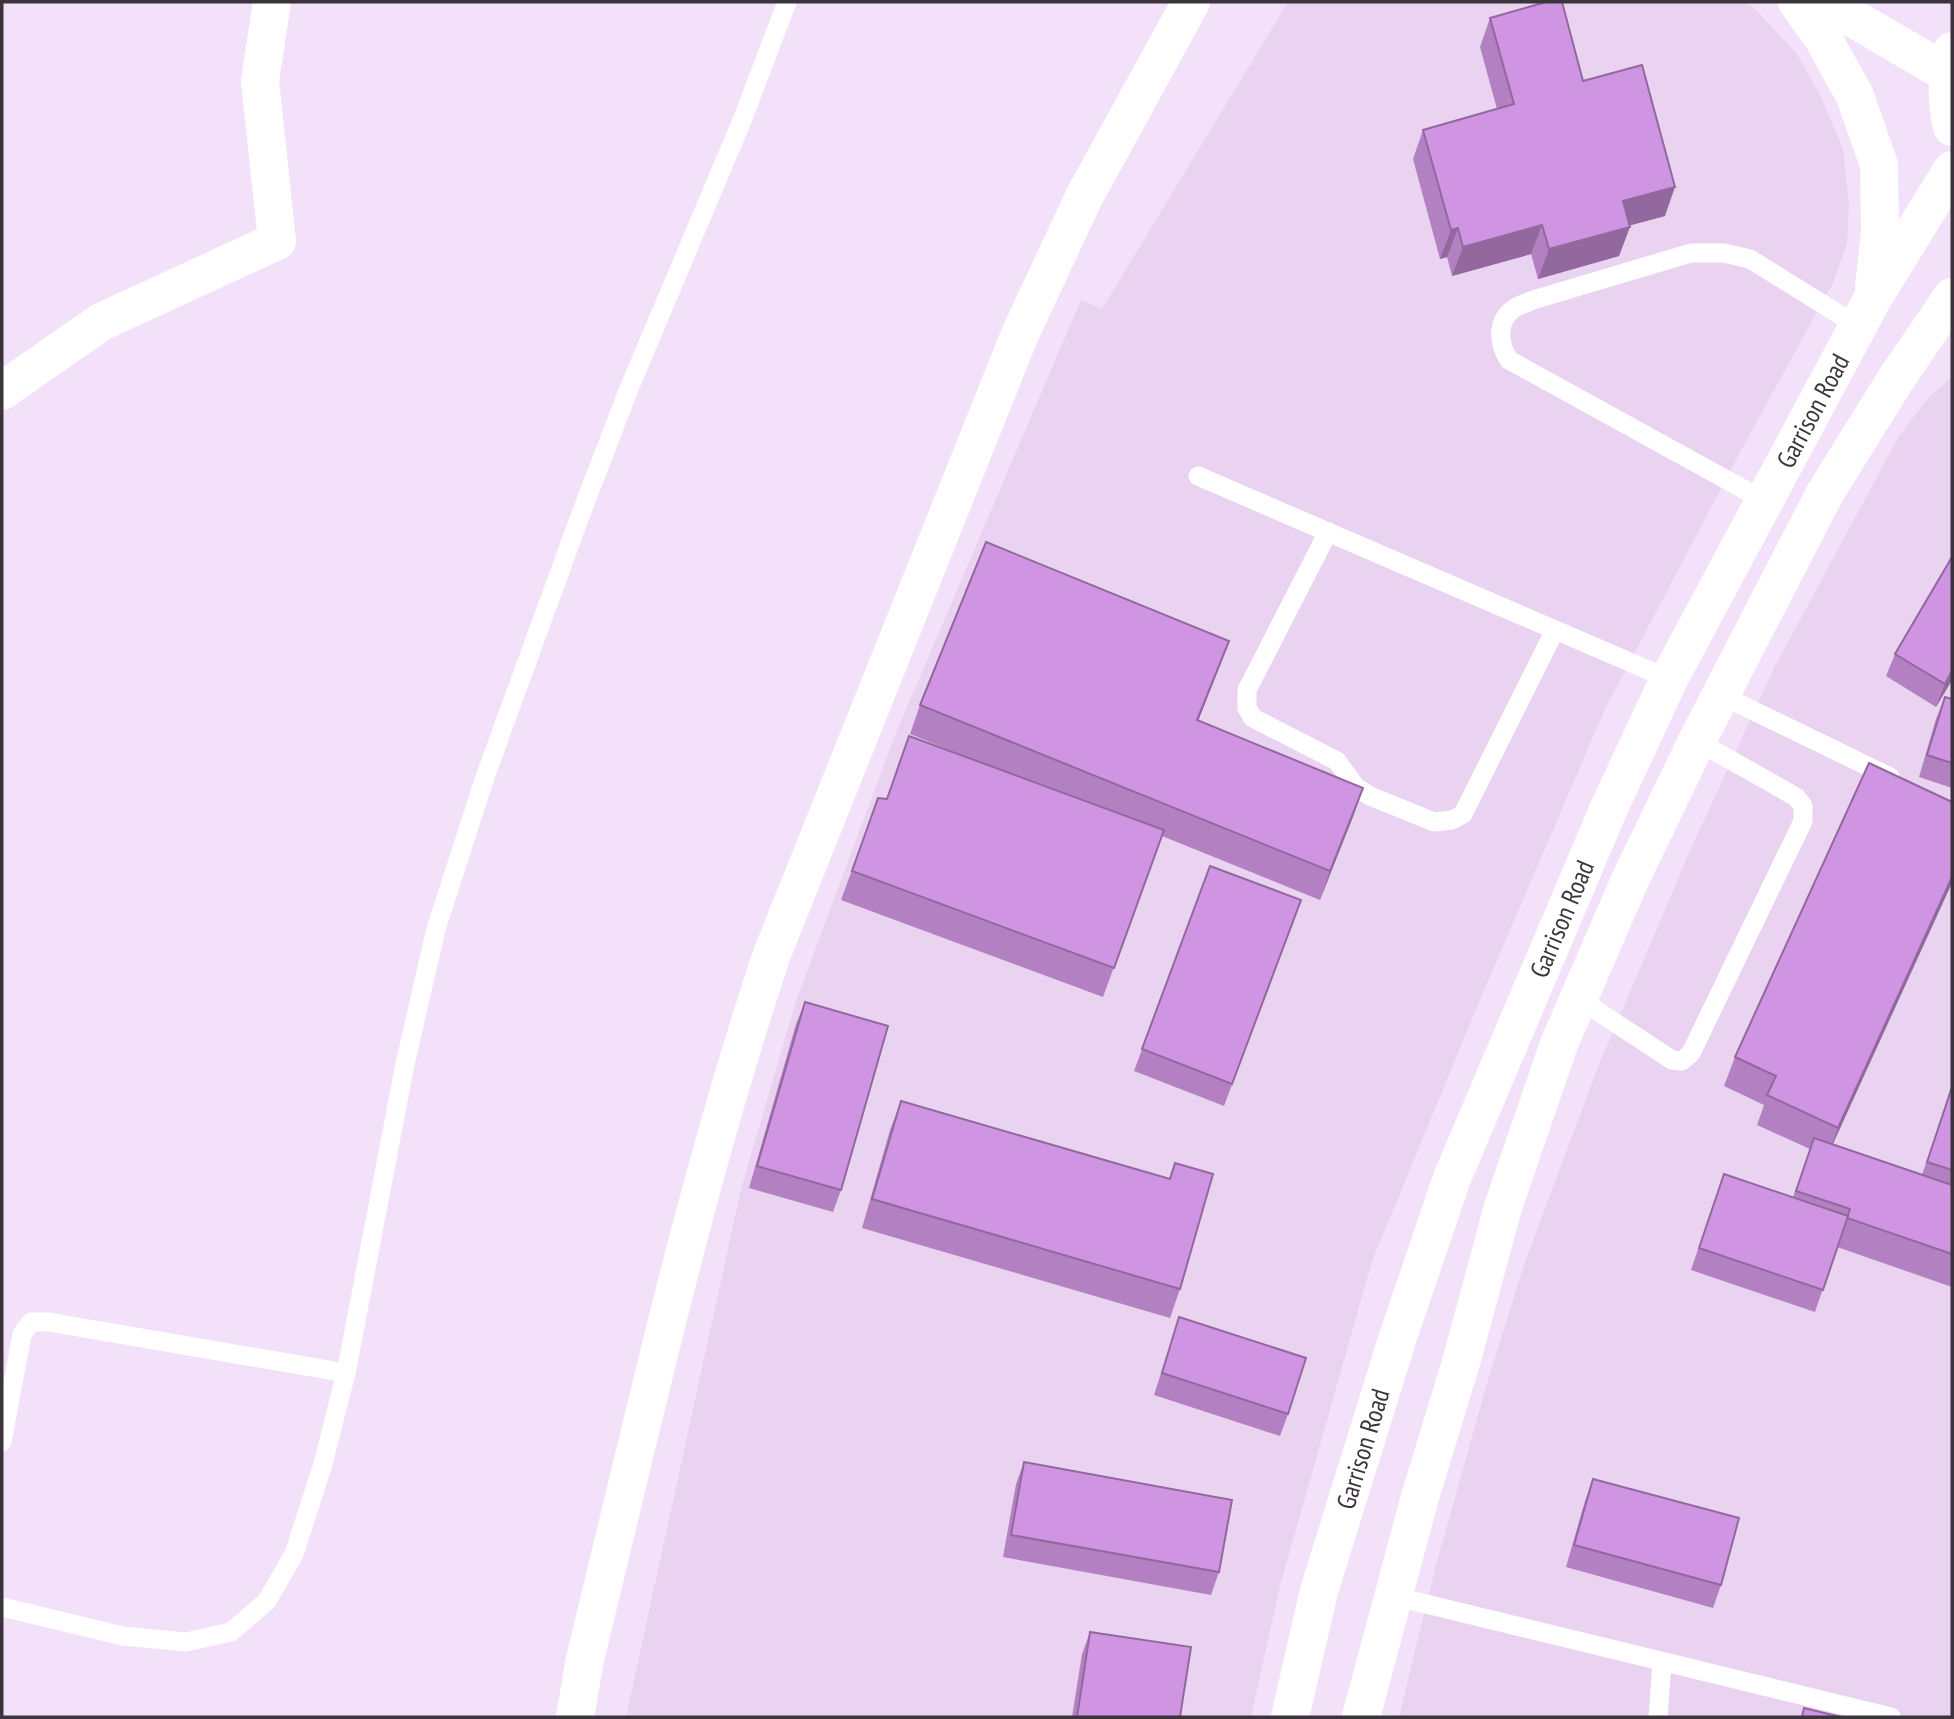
<svg xmlns="http://www.w3.org/2000/svg" width="1954" height="1719" font-family="'PT Sans Narrow',sans-serif">
<style>
.built{fill:#ead3f1}
.lines{fill:none;stroke-linecap:round;stroke-linejoin:round}
.lane{stroke:#fff;stroke-width:19}
.street{stroke:#fff;stroke-width:38}
.secondary{stroke:#fff;stroke-width:38}
.primary{stroke:#fff;stroke-width:38}
.wall{fill:#b380c2}
.shaded-wall{fill:#92689e}
.building{fill:#d095e2;stroke:#92689e;stroke-width:2}
.labels{text-anchor:middle;stroke-width:5;stroke-linejoin:round;paint-order:stroke}
.street-label{font-size:26px;fill:#3b343d;stroke:#fff}
</style>
<rect width="100%" height="100%" fill="#f3e0f9"/>
<!-- built -->
<g class="built">
<path d="M1288 2H1743L1752 6 1797 54 1821 97 1843 150 1849 204 1847 243 1833 283 1746 441 1605 709 1482 995 1372 1261 1280 1586 1251 1717H626L741 1189 795 1004 895 735 1081 300 1102 309Z"/>
<path d="M1952 377V1717H1399L1435 1569 1487 1383 1525 1262 1596 1072 1689 853 1775 666 1899 436 1928 398Z"/>
</g>
<g class="lines">
<!-- lane -->
<g class="lane">
<path d="M1198 476 1669 679"/>
<path d="M1765 501 1509 360C1499 345 1496 323 1512 310 1518 305 1527 303 1533 300L1691 253H1724L1750 259 1858 326"/>
<path d="M1328 532 1247 690V708L1253 718 1337 761 1356 787 1370 796 1434 822 1452 820 1463 814 1555 630"/>
<path d="M1721 695 1890 777"/>
<path d="M1579 999 1672 1060 1682 1061 1691 1053 1803 821V806L1796 797 1697 741"/>
<path d="M2 1442 22 1334 31 1322H49L346 1373"/>
<path d="M1393 1596 1891 1717"/>
<path d="M2 1607 123 1636 186 1642 231 1632 267 1601 294 1554 323 1464 346 1373 405 1064 436 929 485 777 579 519 628 391 741 123 787 2"/>
<path d="M1658 1717 1662 1662"/>
</g>
<!-- street -->
<g class="street">
<path d="M2 391 101 322 277 241 260 81 272 2"/>
<path d="M575 1717 585 1659C643 1423 695 1184 772 954L1020 334 1084 197 1191 2"/>
</g>
<!-- secondary -->
<path class="secondary" d="M1825 2 1947 73"/>
<!-- primary -->
<g class="primary">
<path d="M1797 2 1823 38 1855 96 1879 165 1880 233 1874 287"/>
<path d="M1952 51C1946 78 1946 101 1952 127"/>
<path d="M1290 1717 1319 1591 1397 1340 1452 1178 1609 808 1669 679 1873 298 1952 170"/>
<path d="M1361 1717 1420 1497 1462 1359 1503 1207 1559 1044 1630 880 1697 741 1825 493 1896 379 1952 297"/>
</g>
</g>
<!-- wall -->
<g class="wall">
<path d="M1490 18 1583 81 1665 216 1630 225 1619 256 1538 279 1531 254 1452 276 1447 257 1440 259 1413 159 1423 130 1497 109 1480 47Z"/>
<path d="M1895 654 1952 680 1936 707 1886 676Z"/>
<path d="M1218 670 1198 721 1363 788 1320 900 1162 836 1103 997 841 900 878 798 887 799 981 763 910 734 920 705Z"/>
<path d="M1945 697 1952 699V788L1919 777 1936 719Z"/>
<path d="M1952 802 1833 1144 1922 1175 1952 1085V1287L1837 1247 1815 1312 1691 1270 1716 1196 1793 1197 1810 1149 1757 1125 1764 1105 1724 1086 1735 1057Z"/>
<path d="M1210 866 1301 900 1224 1106 1134 1071Z"/>
<path d="M805 1002 841 1190 833 1212 749 1188 796 1024Z"/>
<path d="M901 1101 1169 1179 1175 1163 1180 1289 1170 1318 862 1228 890 1130Z"/>
<path d="M1179 1317 1288 1414 1280 1436 1154 1395Z"/>
<path d="M1024 1462 1219 1572 1211 1595 1003 1557 1016 1484Z"/>
<path d="M1593 1479 1721 1585 1713 1608 1566 1567 1585 1501Z"/>
<path d="M1090 1632 1180 1717H1072L1082 1654Z"/>
</g>
<!-- shaded-wall -->
<g class="shaded-wall">
<path d="M1675 187 1665 216 1613 230 1623 201Z"/>
<path d="M1542 225 1531 254 1452 276 1463 247Z"/>
<path d="M1630 227 1619 256 1538 279 1549 249Z"/>
<path d="M1458 228 1447 257 1440 259 1451 230Z"/>
<path d="M1229 641 1218 670 1187 749 1197 720Z"/>
<path d="M1952 671V680L1936 707 1945 684Z"/>
<path d="M1363 788 1353 817 1320 900 1330 871Z"/>
<path d="M1952 877V883L1827 1157 1838 1128Z"/>
</g>
<!-- building -->
<g class="building">
<path d="M1546 2H1562L1583 81 1642 65 1675 187 1623 201 1630 227 1549 249 1542 225 1463 247 1458 228 1451 230 1423 130 1514 104 1490 18Z"/>
<path d="M986 542 1229 641 1197 720 1363 788 1330 871 920 705Z"/>
<path d="M1952 557V671L1945 684 1895 654Z"/>
<path d="M1945 697 1952 699V763L1927 755Z"/>
<path d="M909 736 1164 830 1114 968 852 871 878 798 887 799Z"/>
<path d="M1869 763 1952 802V877L1838 1128 1767 1095 1776 1076 1735 1057Z"/>
<path d="M1210 866 1301 900 1232 1084 1142 1049Z"/>
<path d="M805 1002 888 1026 841 1190 757 1166Z"/>
<path d="M1952 1087V1170L1927 1162Z"/>
<path d="M901 1101 1170 1179 1175 1163 1213 1174 1180 1289 872 1199Z"/>
<path d="M1814 1138 1952 1185V1254L1847 1218 1850 1209 1796 1191Z"/>
<path d="M1724 1174 1848 1216 1823 1290 1699 1248Z"/>
<path d="M1179 1317 1306 1358 1288 1414 1162 1373Z"/>
<path d="M1024 1462 1232 1500 1219 1572 1011 1535Z"/>
<path d="M1593 1479 1739 1518 1721 1585 1574 1545Z"/>
<path d="M1090 1632 1191 1647 1180 1717H1077Z"/>
<path d="M1804 1708 1841 1717H1802Z"/>
</g>
<g class="labels">
<!-- street labels -->
<g class="street-label">
<text transform="translate(1813 411) rotate(-62)" y="9">Garrison Road</text>
<text transform="translate(1562 919) rotate(-67)" y="9">Garrison Road</text>
<text transform="translate(1363 1449) rotate(-73)" y="9">Garrison Road</text>
</g>
</g>
<!-- border -->
<rect width="1954" height="1719" fill="none" stroke="#3b343d" stroke-width="7"/>
</svg>
